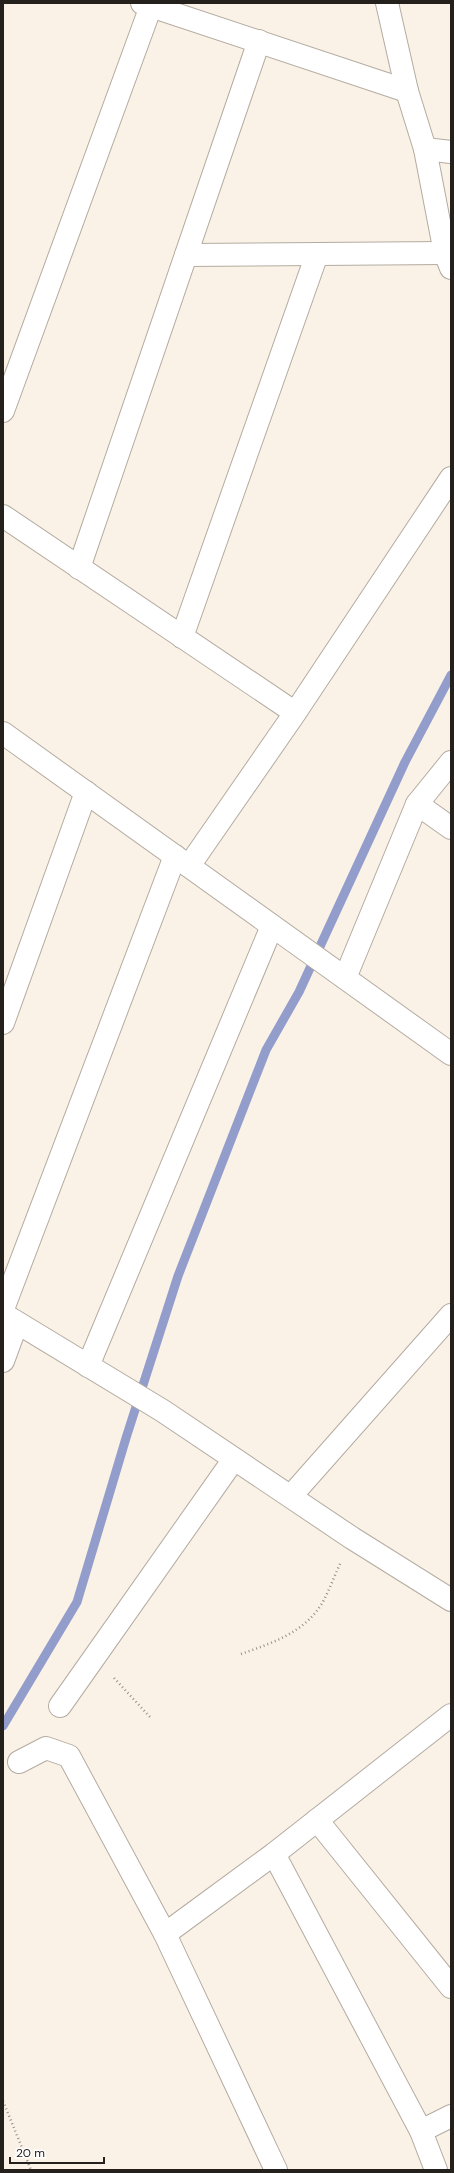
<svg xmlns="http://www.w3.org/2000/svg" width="454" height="2173" font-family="'DM Sans',sans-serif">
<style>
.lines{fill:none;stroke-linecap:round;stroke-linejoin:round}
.stream{stroke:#939dcb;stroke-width:9}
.minor-casing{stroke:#b4aba1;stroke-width:24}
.tertiary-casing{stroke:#b4aba1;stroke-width:24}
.path{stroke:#979189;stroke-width:2.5;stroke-dasharray:1 3;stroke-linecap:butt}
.minor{stroke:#fff;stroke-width:22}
.tertiary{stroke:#fff;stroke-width:22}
</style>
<rect width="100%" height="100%" fill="#fbf2e7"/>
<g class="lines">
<!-- stream -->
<path class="stream" d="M3 1726 77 1602 126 1438 178 1276 266 1050 299 992 405 762 451 675"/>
<defs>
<g id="minor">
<path d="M142 3 407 91"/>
<path d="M387 3 407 91 425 149 445 253 451 268"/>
<path d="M425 149 451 152"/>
<path d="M186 255 445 253"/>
<path d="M3 411 151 6"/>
<path d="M3 516 294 712"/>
<path d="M79 568 259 41"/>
<path d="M182 637 317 254"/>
<path d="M417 804 451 828"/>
<path d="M189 866 295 713 451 478"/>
<path d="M345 978 417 804 451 762"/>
<path d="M3 1023 86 792"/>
<path d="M3 1309 175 856"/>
<path d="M3 1314 163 1411 352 1538 451 1600"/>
<path d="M3 1361 17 1323"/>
<path d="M88 1366 272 926"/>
<path d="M291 1496 451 1315"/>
<path d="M60 1706 234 1459"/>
<path d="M19 1762 46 1748 69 1756 165 1934 276 2170"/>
<path d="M317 1820 451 1987"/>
<path d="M274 1854 421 2131 436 2170"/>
<path d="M165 1934 274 1854 451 1715"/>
<path d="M421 2131 451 2116"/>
</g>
<path id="tertiary" d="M3 733 451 1054"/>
</defs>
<!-- minor casing -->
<use href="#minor" class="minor-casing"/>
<!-- tertiary casing -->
<use href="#tertiary" class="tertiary-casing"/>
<!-- path -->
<g class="path">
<path d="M241 1654C272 1643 303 1633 321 1605 329 1592 334 1576 341 1562"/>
<path d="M114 1678 150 1717"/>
<path d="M3 2101 31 2170"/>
</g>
<!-- minor -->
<use href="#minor" class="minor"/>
<!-- tertiary -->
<use href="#tertiary" class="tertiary"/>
</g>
<!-- border -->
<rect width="454" height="2173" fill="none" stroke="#24211d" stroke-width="8"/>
<!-- scale -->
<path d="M10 2157v6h94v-6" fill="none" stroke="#24211d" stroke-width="2"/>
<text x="16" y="2157" font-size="12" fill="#24211d" stroke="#ffffff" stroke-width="3" paint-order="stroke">20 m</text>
</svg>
